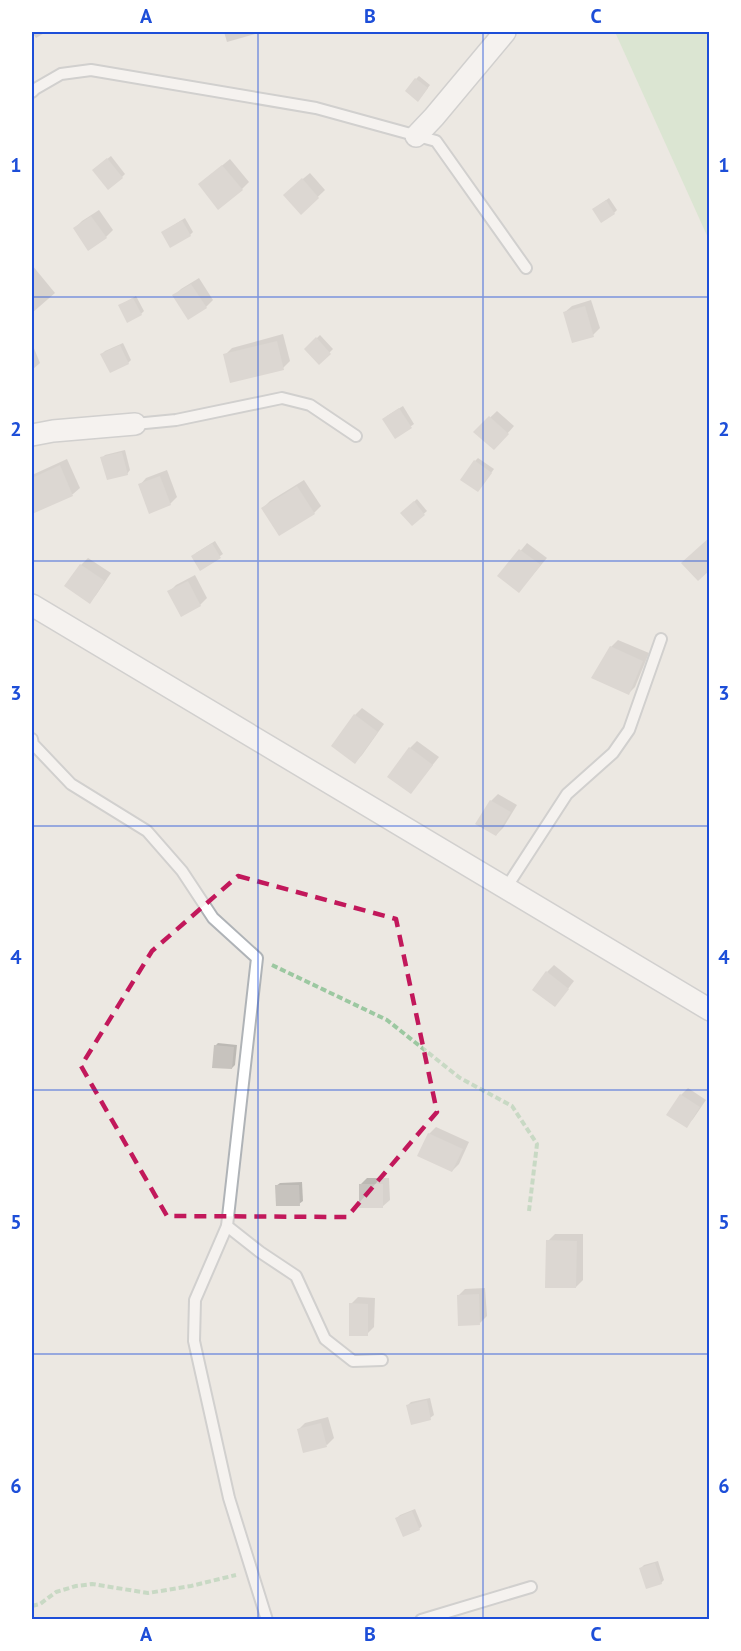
<svg xmlns="http://www.w3.org/2000/svg" width="741" height="1651" font-family="'PT Sans',sans-serif">
<style>
.green{fill:#c5e3bf}
.shadow{fill:#0003}
.building{fill:#c7c3be}
.lines{fill:none;stroke-linecap:round;stroke-linejoin:round}
.lane-casing{stroke:#afb3b7;stroke-width:14}
.street-casing{stroke:#afb3b7;stroke-width:24}
.path{stroke:#9cc8a1;stroke-width:4;stroke-dasharray:6 3;stroke-linecap:butt}
.lane{stroke:#fff;stroke-width:10}
.street{stroke:#fff;stroke-width:21}
.marked{fill:none;stroke:#c2185b;stroke-width:4.5;stroke-dasharray:12 8;stroke-linejoin:round}
.grid{fill:none;stroke:#1d4ed8;stroke-width:1.5;stroke-opacity:0.55}
.neatline{fill:none;stroke:#1d4ed8;stroke-width:2}
.grid-label{font-size:20px;text-anchor:middle;font-weight:bold;fill:#1d4ed8}
</style>
<rect width="100%" height="100%" fill="#ece8e2"/>
<!-- green -->
<path class="green" d="M615 32H709V240Z"/>
<!-- shadow -->
<g class="shadow">
<path d="M32 32H46L36 38Z"/>
<path d="M224 32H262L227 42Z"/>
<path d="M419 76 430 85 421 97 416 79Z"/>
<path d="M111 156 125 174 122 177 97 167Z"/>
<path d="M230 159 249 182 242 189 200 184Z"/>
<path d="M310 173 325 190 301 213 292 188Z"/>
<path d="M609 198 617 210 614 213 594 209Z"/>
<path d="M99 210 113 230 106 237 75 228 82 221Z"/>
<path d="M185 218 193 232 190 235 163 232Z"/>
<path d="M32 265 55 293 32 313Z"/>
<path d="M199 278 213 300 206 307 174 296 181 289Z"/>
<path d="M136 296 144 311 141 314 119 306Z"/>
<path d="M591 300 600 328 593 335 565 312 572 306Z"/>
<path d="M283 334 290 361 283 368 225 355 232 348Z"/>
<path d="M320 335 333 349 319 363 306 349Z"/>
<path d="M123 343 131 360 128 363 102 354 105 351Z"/>
<path d="M33 346 40 363 32 370V347Z"/>
<path d="M403 406 414 424 396 437 387 416Z"/>
<path d="M497 411 514 426 501 441 475 432Z"/>
<path d="M125 450 130 470 127 474 102 458 105 455Z"/>
<path d="M478 458 494 469 481 487 475 461Z"/>
<path d="M67 459 80 488 73 494 35 511 32 503V475Z"/>
<path d="M167 470 177 497 170 504 140 485 146 478Z"/>
<path d="M304 480 321 506 314 513 263 508 270 501Z"/>
<path d="M417 499 427 511 412 524 402 513Z"/>
<path d="M215 541 223 554 201 569 196 553Z"/>
<path d="M527 543 547 558 519 591 500 576Z"/>
<path d="M88 558 111 573 96 595 90 602 67 586 81 565Z"/>
<path d="M195 575 207 598 200 605 169 592 176 585Z"/>
<path d="M618 640 649 653 635 687 628 694 611 647Z"/>
<path d="M362 708 384 724 362 755 355 762V715Z"/>
<path d="M417 741 439 757 411 792 410 748Z"/>
<path d="M498 794 517 805 503 828 496 835 477 824 491 801Z"/>
<path d="M554 965 574 981 561 998 547 972Z"/>
<path d="M218 1043 237 1045 235 1065 232 1068 215 1046Z"/>
<path d="M688 1088 706 1100 693 1119 686 1126 681 1095Z"/>
<path d="M436 1127 469 1142 459 1164 452 1171 429 1134Z"/>
<path d="M367 1178H389L390 1200 382 1207 360 1185Z"/>
<path d="M302 1182 303 1201 299 1204 276 1186 280 1183Z"/>
<path d="M555 1234H583V1280L576 1287 548 1241Z"/>
<path d="M485 1288 487 1316 480 1323 458 1296 465 1289Z"/>
<path d="M358 1297 375 1298 374 1327 367 1334 351 1304Z"/>
<path d="M430 1398 434 1415 430 1418 408 1405 411 1402Z"/>
<path d="M328 1417 334 1438 327 1445 298 1430 305 1423Z"/>
<path d="M415 1509 422 1526 419 1529 397 1518 400 1515Z"/>
<path d="M658 1561 664 1580 661 1583 641 1568 644 1565Z"/>
</g>
<!-- building -->
<g class="building">
<path d="M415 78 428 88 418 102 405 91Z"/>
<path d="M107 158 123 178 108 190 92 170Z"/>
<path d="M222 165 243 190 218 210 198 184Z"/>
<path d="M302 178 319 198 301 215 283 195Z"/>
<path d="M606 200 615 214 601 223 592 209Z"/>
<path d="M91 216 107 238 88 251 73 228Z"/>
<path d="M182 220 191 236 170 248 161 232Z"/>
<path d="M191 284 207 308 188 320 172 295Z"/>
<path d="M133 298 142 315 127 323 118 305Z"/>
<path d="M585 306 594 337 572 343 563 312Z"/>
<path d="M316 337 331 354 319 365 304 349Z"/>
<path d="M277 341 284 370 230 383 223 354Z"/>
<path d="M120 345 129 364 110 373 100 354Z"/>
<path d="M399 408 412 428 395 439 382 419Z"/>
<path d="M489 416 509 434 494 450 473 432Z"/>
<path d="M122 452 128 475 107 480 100 457Z"/>
<path d="M474 460 492 473 478 492 460 480Z"/>
<path d="M60 465 73 496 32 514V478Z"/>
<path d="M160 476 171 505 149 514 138 484Z"/>
<path d="M297 486 315 514 279 536 261 508Z"/>
<path d="M414 501 425 515 412 526 400 513Z"/>
<path d="M710 537V570L698 581 681 563Z"/>
<path d="M212 543 221 558 200 571 191 556Z"/>
<path d="M519 549 541 565 519 593 497 576Z"/>
<path d="M80 564 105 581 90 604 64 586Z"/>
<path d="M188 581 201 606 181 617 167 591Z"/>
<path d="M610 646 643 661 629 695 591 678Z"/>
<path d="M354 714 378 732 355 764 331 746Z"/>
<path d="M409 747 433 765 411 794 387 777Z"/>
<path d="M490 800 511 812 496 836 475 824Z"/>
<path d="M546 971 569 989 555 1007 532 990Z"/>
<path d="M214 1045 234 1047 232 1069 212 1068Z"/>
<path d="M680 1094 700 1107 687 1128 666 1115Z"/>
<path d="M428 1133 463 1149 452 1172 417 1156Z"/>
<rect x="359" y="1184" width="24" height="24"/>
<path d="M275 1185H299L300 1206H276Z"/>
<path d="M546 1240 577 1241 576 1288H545Z"/>
<path d="M479 1294 480 1325 458 1326 457 1295Z"/>
<path d="M349 1303 368 1304V1336H349Z"/>
<path d="M427 1400 431 1420 411 1425 406 1405Z"/>
<path d="M321 1423 327 1447 303 1453 297 1429Z"/>
<path d="M412 1511 420 1530 403 1537 395 1518Z"/>
<path d="M655 1563 662 1584 646 1589 639 1568Z"/>
</g>
<g class="lines">
<defs>
<g id="lane">
<path d="M32 92 35 89 61 74 91 70 316 108 436 141 526 268"/>
<path d="M135 424 176 420 282 398 310 405 356 436"/>
<path d="M32 739 33 744 71 784 147 831 182 871 213 918 257 958 227 1226 260 1252 296 1276 325 1339 353 1361 382 1360"/>
<path d="M506 888 567 794 613 753 629 730 661 639"/>
<path d="M227 1226 195 1300 194 1341 229 1498 267 1620"/>
<path d="M421 1620 531 1587"/>
</g>
<g id="street">
<path d="M416 136 434 117 505 32"/>
<path d="M32 435 53 431 135 424"/>
<path d="M32 605 710 1010"/>
</g>
</defs>
<!-- lane casing -->
<use href="#lane" class="lane-casing"/>
<!-- street casing -->
<use href="#street" class="street-casing"/>
<!-- path -->
<g class="path">
<path d="M272 965 387 1020 460 1078 512 1106 537 1144 529 1211"/>
<path d="M32 1606 40 1604 56 1592 76 1586 92 1584 148 1593 191 1586 236 1575"/>
</g>
<!-- lane -->
<use href="#lane" class="lane"/>
<!-- street -->
<use href="#street" class="street"/>
</g>
<!-- marked area -->
<path d="M0 0H741V1651H0ZM238 876 396 919 437 1112 347 1217 167 1216 81 1066 152 951Z" fill="#ece8e2" fill-opacity=".55" fill-rule="evenodd"/>
<path class="marked" d="M238 876 396 919 437 1112 347 1217 167 1216 81 1066 152 951Z"/>
<!-- grid -->
<path class="grid" d="M258 32V1620M483 32V1620M32 297H710M32 561H710M32 826H710M32 1090H710M32 1354H710"/>
<!-- border -->
<rect width="741" height="1651" fill="none" stroke="#ffffff" stroke-width="66"/>
<rect x="33" y="33" width="675" height="1585" class="neatline"/>
<g class="grid-label">
<text x="146" y="23">A</text>
<text x="370" y="23">B</text>
<text x="596" y="23">C</text>
<text x="16" y="172">1</text>
<text x="724" y="172">1</text>
<text x="16" y="436">2</text>
<text x="724" y="436">2</text>
<text x="16" y="700">3</text>
<text x="724" y="700">3</text>
<text x="16" y="964">4</text>
<text x="724" y="964">4</text>
<text x="16" y="1229">5</text>
<text x="724" y="1229">5</text>
<text x="16" y="1493">6</text>
<text x="724" y="1493">6</text>
<text x="146" y="1641">A</text>
<text x="370" y="1641">B</text>
<text x="596" y="1641">C</text>
</g>
</svg>
